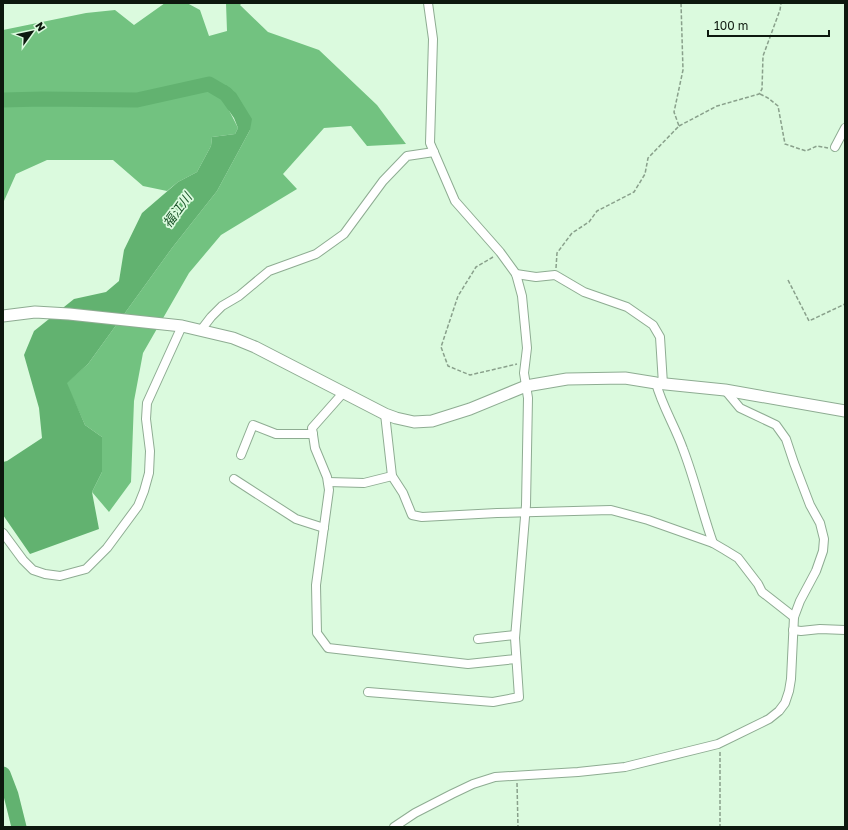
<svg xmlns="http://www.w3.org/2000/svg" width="848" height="830" font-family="'Golos Text','Noto Sans JP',sans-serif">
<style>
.forest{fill:#72c280}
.water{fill:#62b270}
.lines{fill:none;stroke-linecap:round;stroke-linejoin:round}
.river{stroke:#62b270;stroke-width:15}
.street-casing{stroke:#8eac92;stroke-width:10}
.secondary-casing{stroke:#8eac92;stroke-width:13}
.path{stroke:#89a08b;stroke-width:1.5;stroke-dasharray:4 2;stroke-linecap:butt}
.street{stroke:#fff;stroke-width:8}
.secondary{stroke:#fff;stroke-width:11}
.labels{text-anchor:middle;stroke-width:3.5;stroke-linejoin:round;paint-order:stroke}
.water-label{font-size:13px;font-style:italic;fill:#195227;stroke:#dbfade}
</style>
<rect width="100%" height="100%" fill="#dbfade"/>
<!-- forest -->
<path class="forest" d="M165 3H187L200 10 209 36 227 31 226 3H242L240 5 268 32 319 50 377 105 406 144 367 146 351 126 324 128 283 174 297 189 221 235 189 273 143 353 134 401 131 482 109 512 92 492 102 472V437L85 425 66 383 88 364 172 248 217 191 250 130 219 85C223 102 231 113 238 128L235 134 212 137 211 146 197 172 178 182 167 191 143 186 113 160H47L16 174 4 201 3 200V30L86 13 115 10 134 25Z"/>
<!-- water -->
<path class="water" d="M219 85H226L236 93 252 119 250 130 217 191 172 248 88 364 67 383 85 425 102 437V472L92 492 99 529 30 554 3 515V462L7 461 42 438 39 408 24 355 34 331 74 299 106 292 119 281 124 250 142 213 178 182 197 172 211 146 212 137 235 134 238 128 234 118 225 105Z"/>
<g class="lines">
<!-- river -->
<g class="river">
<path d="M3 100 42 99 137 100 209 84 226 94 234 105"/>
<path d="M3 774 11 795 19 827"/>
</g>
<defs>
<g id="street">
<path d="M835 147 845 128"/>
<path d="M516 274 536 277 555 275 584 292 627 307 653 325 660 337 663 384"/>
<path d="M201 330 211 317 222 306 239 296 269 271 316 254 344 234 383 181 407 156 434 152"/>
<path d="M656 383C662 406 675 426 683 449 695 480 702 512 713 543"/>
<path d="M343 393 312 428 315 448 327 477 329 490 316 585 317 633 328 648 468 664 516 659"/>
<path d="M385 414 392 476 403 493 412 515 422 517 497 513 611 510 648 520 713 543 725 550 738 558 758 584 762 592 794 617"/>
<path d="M241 455 253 425 276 434H313"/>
<path d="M234 479 296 519 324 528"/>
<path d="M328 482 364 483 392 476"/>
<path d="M3 533 23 560 33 570 45 574 60 576 86 569 107 548 138 506 144 491 149 473 150 451 146 419 147 403 182 326"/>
<path d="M793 630 801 631 820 629 845 630"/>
<path d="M478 639 515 635"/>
<path d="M368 692 493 702 519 697 515 638 526 505 528 398 524 373 527 348 522 296 516 274 500 252 455 201 430 143 433 39 428 3"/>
<path d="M394 827 415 813 452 794 473 784 495 777 578 772 625 767 718 744 769 719 779 711 785 703 789 691 791 679 794 617 800 601 816 571 823 551 824 539 820 523 810 505 794 463 786 439 776 425 740 408 725 390"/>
</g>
<path id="secondary" d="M3 316 35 312 69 314 182 326 233 338 255 347 385 414 396 418 414 422 432 421 470 409 526 386 567 379 625 378 656 383 725 390 845 411"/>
</defs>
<!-- street casing -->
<use href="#street" class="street-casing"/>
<!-- secondary casing -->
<use href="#secondary" class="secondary-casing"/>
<!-- path -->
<g class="path">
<path d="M760 94 768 98 778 106 785 144 806 151 817 146 828 148"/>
<path d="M679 126 717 106 759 94 762 89 763 56 780 10 781 3"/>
<path d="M493 257 476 267 458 296 441 347 448 366 470 375 517 364"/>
<path d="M556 268 557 253 572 233 589 222 597 211 634 192 645 174 648 158 679 126 674 112 683 70 681 3"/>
<path d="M788 280 809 321 845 304"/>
<path d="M720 752V827"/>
<path d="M517 783 518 827"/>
</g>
<!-- street -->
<use href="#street" class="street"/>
<!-- secondary -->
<use href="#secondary" class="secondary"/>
</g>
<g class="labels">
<!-- water labels -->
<g class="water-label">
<text transform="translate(177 210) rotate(-54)" y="5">福江川</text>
</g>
</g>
<!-- border -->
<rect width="848" height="830" fill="none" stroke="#0d180e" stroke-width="8"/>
<!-- north arrow -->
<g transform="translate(32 32) rotate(57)" stroke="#dbfade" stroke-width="3" paint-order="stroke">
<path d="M0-3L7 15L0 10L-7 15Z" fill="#0d180e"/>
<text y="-6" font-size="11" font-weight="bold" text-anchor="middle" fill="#0d180e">N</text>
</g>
<!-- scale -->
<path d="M708 30v6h121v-6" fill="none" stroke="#0d180e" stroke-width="2"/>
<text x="714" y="30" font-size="12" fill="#0d180e" stroke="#dbfade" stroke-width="3" paint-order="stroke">100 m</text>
</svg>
